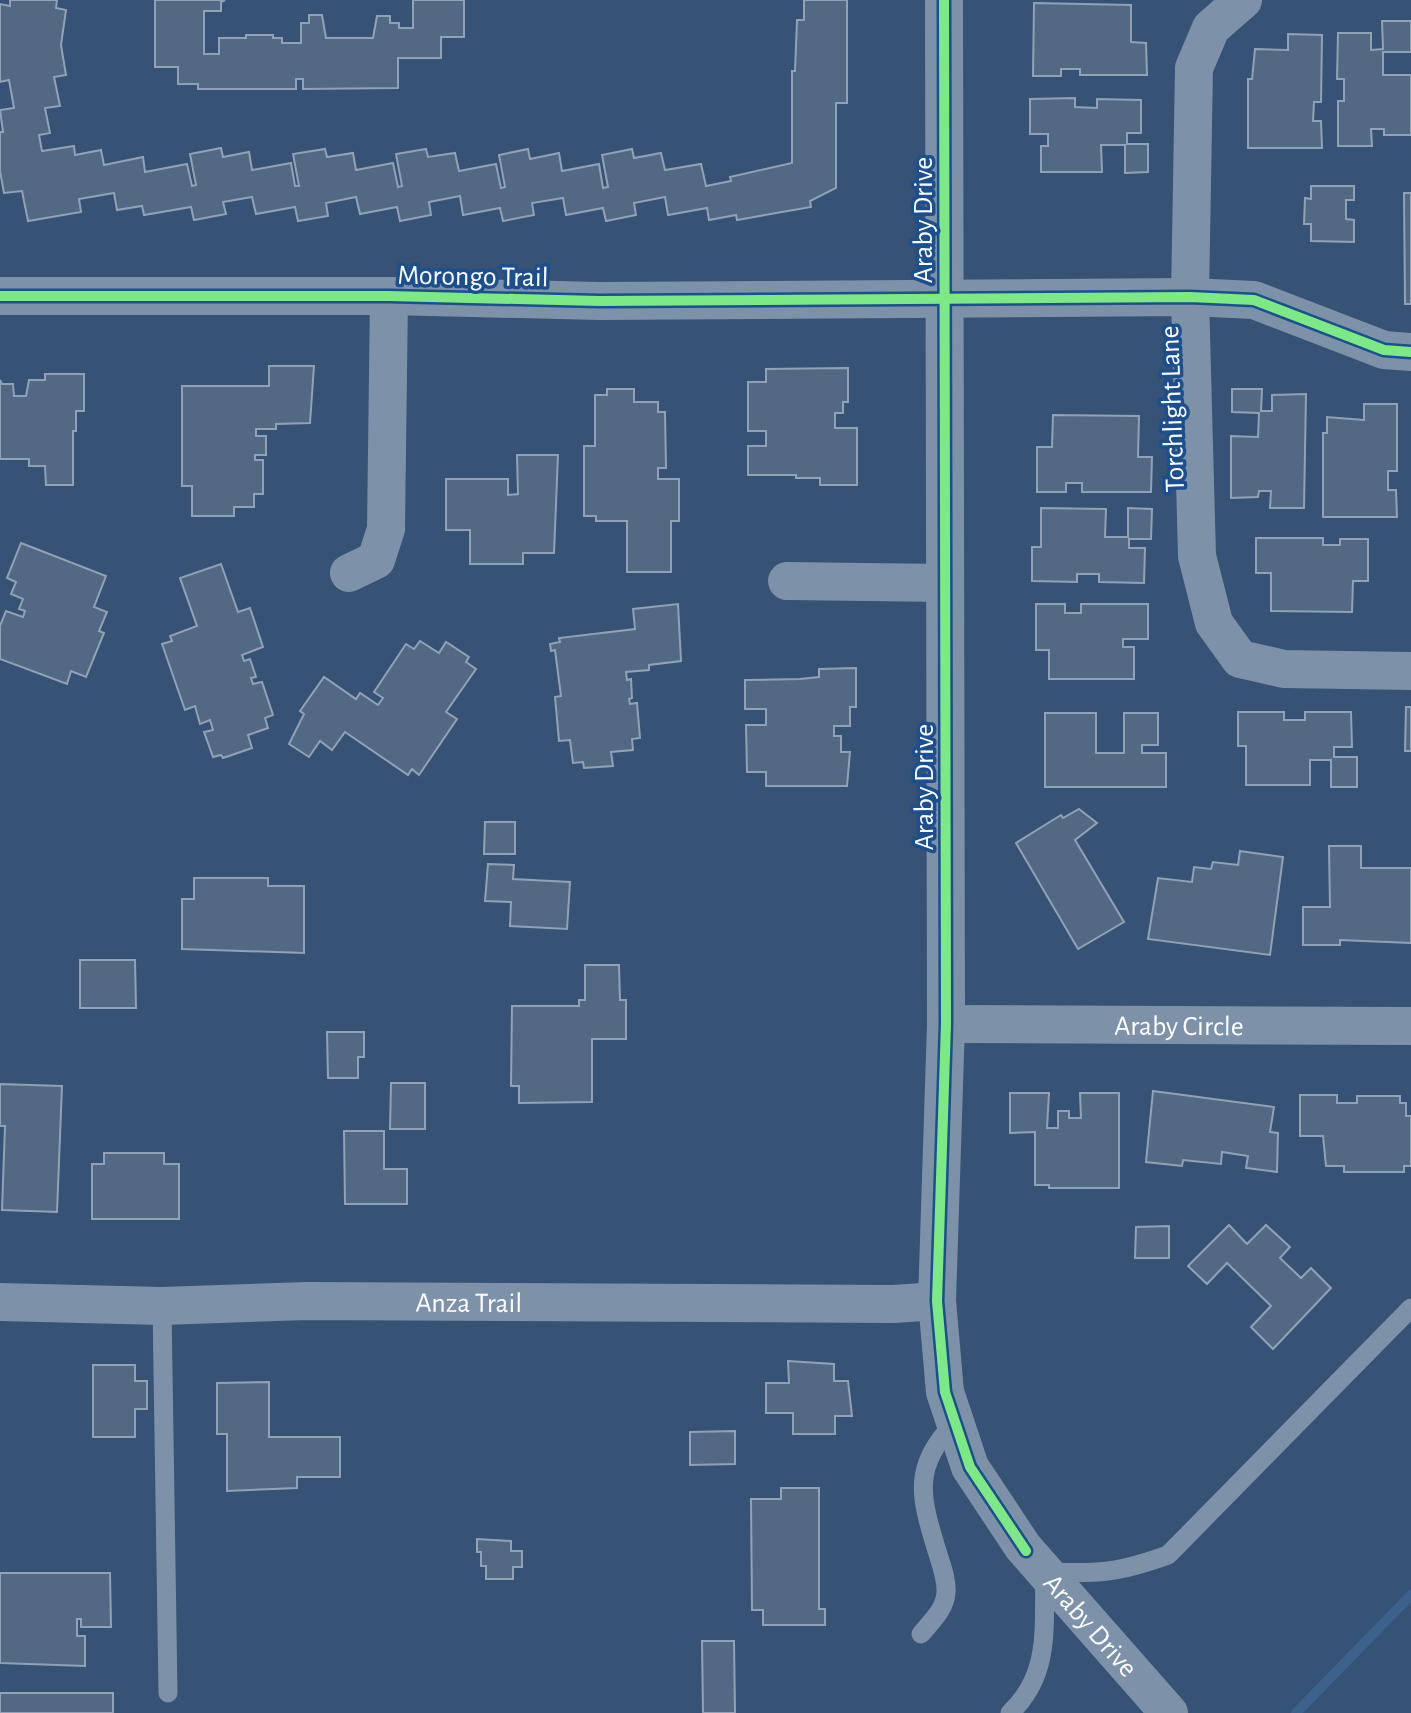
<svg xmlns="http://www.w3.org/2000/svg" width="1411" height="1713" font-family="'Alegreya Sans',sans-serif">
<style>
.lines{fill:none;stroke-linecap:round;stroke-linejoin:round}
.stream{stroke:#3b618d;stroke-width:10}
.building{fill:#526984;stroke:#92a2b6;stroke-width:2}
.service{stroke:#7d92a8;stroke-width:19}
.minor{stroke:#7d92a8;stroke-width:38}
.cycleway-casing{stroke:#1b4f8f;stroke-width:15}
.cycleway{stroke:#7ce984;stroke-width:10}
.labels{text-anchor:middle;stroke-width:7;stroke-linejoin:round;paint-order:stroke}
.street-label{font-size:28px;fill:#fff;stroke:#1b4f8f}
</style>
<rect width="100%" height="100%" fill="#365274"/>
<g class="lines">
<!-- stream -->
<path class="stream" d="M1296 1713 1411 1595"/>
</g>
<!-- building -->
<g class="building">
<path d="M10 0H57L56 8 66 10 61 45 66 75 54 77 60 106 45 108 50 133 39 135 42 151 74 146 75 155 101 150 104 165 143 157 145 172 187 164 192 186 196 185 190 154 221 148 223 157 249 152 252 170 291 163 295 186H299L293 154 325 149 327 157 353 153 356 170 393 163 398 187 402 186 396 154 426 149 428 157 455 153 459 171 496 164 501 188 505 187 499 155 528 149 530 159 559 153 562 171 599 164 603 188 608 187 602 155 632 149 634 158 661 153 665 170 701 164 706 186 731 181 730 177 792 163V71H795L797 20H804V0H847V103H836V188L810 201 811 207 737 220 736 215 709 220 707 208 668 215 665 197 634 203 636 215 606 221 603 208 566 215 563 198 532 203 534 215 503 221 500 208 463 215 460 196 429 202 431 215 400 221 397 207 360 214 356 197 326 203 328 216 298 221 295 207 256 214 252 197 223 202 226 214 194 220 191 207 144 215 142 206 117 210 114 193 79 199 81 212 28 221 22 191 4 193 0 171V132H3L0 110 14 108 9 80 0 82V4L10 6Z"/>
<path d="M155 0H225L221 2V11H204V54H219V38H246V35H273V38H282V43H301V23H309V15H322L326 38H373L377 16H390V23H399V28H413V0H464V37H441V58H398V88L303 89V79H296V89H198V84H178V67H155Z"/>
<path d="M1034 3 1131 5V42L1146 43 1147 75H1080V69H1061V76H1033Z"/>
<path d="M1382 21H1411V52H1383V75H1411V135H1384V129H1371L1372 146H1338V101H1344V79H1337L1338 33H1371V50L1383 49Z"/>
<path d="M1288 34 1322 35 1321 102H1314L1313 121H1321L1322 148H1248V79H1252L1255 49 1288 50Z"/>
<path d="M1075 98V107L1097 108V99L1141 100V133H1127V144H1148V172L1125 173V145H1101L1102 172H1041V146H1048V134H1030V99Z"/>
<path d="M1311 186H1354V200H1346V219L1354 220V242L1311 241V224H1304L1305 198 1311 199Z"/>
<path d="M1404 193H1411V304H1405Z"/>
<path d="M269 366H314L310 423 276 424V429H256V436H266V455H255V460H263V494H254V507H234V516H192V486H182V386H269Z"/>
<path d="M848 368V402H843V413H835V428H857V485H820V478H796V475H748V446H766V431H748V382H766V369Z"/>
<path d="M45 374H84V411H76V431H73V485H46L45 466H29V459H0V380L2 384H13L14 396H26L29 380H45Z"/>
<path d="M607 389H634V402H658V412H665L666 468H658V479H679V521H671V572H627V521H596V516H584V446H595V395H607Z"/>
<path d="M1232 389H1262L1261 411H1272V395L1306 394 1304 508H1270L1271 491H1259L1258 497 1231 498V436L1258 437 1259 413 1232 412Z"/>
<path d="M1364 404H1397V471H1388V490H1396L1397 517H1323V433H1327V417L1364 420Z"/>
<path d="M1053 415 1139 416 1138 457H1152L1151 492H1082V483H1066V492H1037V447H1052Z"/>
<path d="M517 455H558L554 553H523V564H470V530H446V479H508V495L518 494Z"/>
<path d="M1041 508 1106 509 1105 537H1128V508L1152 509 1151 539H1129V548H1145L1144 583 1099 582V574H1077V582L1032 581V547H1041Z"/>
<path d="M1256 538H1323V545H1340V539H1368V581H1353L1352 612 1271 611V573H1256Z"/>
<path d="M21 543 106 576 94 607 107 612 99 631 104 633 86 677 71 671 67 684 0 659V626L6 611 23 617 25 611 19 609 23 599 11 594 16 582 7 578Z"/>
<path d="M221 564 238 612 250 608 263 647 242 655 244 661 250 659 256 677 251 678 253 684 262 682 273 715 265 718 268 728 248 735 252 748 223 758 221 755 213 757 204 732 213 730 210 720 200 724 195 706 185 710 162 644 172 641 170 636 197 626 180 578Z"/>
<path d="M678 604 681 661 649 665V670L626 672 627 680 631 679 632 698 629 699 630 704 637 703 640 738 632 739 633 750 611 752 613 766 584 768 583 762 573 763 570 740 559 741 555 697 561 696 555 650 551 651 550 644 560 642 559 638 635 629 633 609Z"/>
<path d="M1036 604H1065V613H1081V604H1148V639H1123V647H1134V679H1049V650H1036Z"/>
<path d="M420 641 439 653 446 642 469 657 466 662 476 669 446 712 457 719 419 775 412 769 408 775 345 732 332 750 320 741 309 757 289 744 304 714 300 711 324 677 356 699 360 693 378 705 383 698 374 692 406 644 414 649Z"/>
<path d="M856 668V707H850V726H834V736H841V752H850L847 786H766V772H747L746 725H766V709H745V680L800 679 819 677V669Z"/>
<path d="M1406 707H1411V751H1405Z"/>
<path d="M1238 712H1284V720H1305V712H1351L1352 747H1334V757H1357V787H1331V760H1310V785H1246V746H1238Z"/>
<path d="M1045 713H1096V753H1124V713H1158V745H1142V753H1166V787H1045Z"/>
<path d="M1079 809 1097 823 1075 840 1124 922 1078 949 1016 843 1061 815 1063 818Z"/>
<path d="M485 822H515V854H484Z"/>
<path d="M1329 846H1361V868H1411V943L1340 940V945H1303V907H1330Z"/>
<path d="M1240 851 1283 857 1270 955 1148 939 1158 878 1192 882 1194 867 1211 869 1213 862 1238 865Z"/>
<path d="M488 864 514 865 513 879 570 882 567 929 510 926 511 902 485 901Z"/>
<path d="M194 878H268V886H304V953L182 949V899H194Z"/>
<path d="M80 960H135L136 1008H80Z"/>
<path d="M585 965H619L620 1000H626V1039H592V1102L519 1103V1086H511L512 1006H579V1000H585Z"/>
<path d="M327 1032H364V1057H358V1078H328Z"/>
<path d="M391 1083H425V1129H390Z"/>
<path d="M0 1084 62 1086 57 1212 2 1210 5 1126H0Z"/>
<path d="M1153 1091 1274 1107 1270 1132 1278 1133 1277 1172 1246 1168 1248 1156 1222 1152 1221 1164 1183 1160 1182 1166 1146 1162Z"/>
<path d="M1010 1093H1049L1047 1128H1058V1111H1069V1118H1081L1080 1093H1119V1188H1049V1185H1035V1132L1010 1133Z"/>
<path d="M1300 1095H1337V1103H1357V1096H1400V1103H1406V1116H1411V1166H1404V1172H1344V1166H1326L1323 1136H1300Z"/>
<path d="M344 1131H384V1169H407V1204H345Z"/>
<path d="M104 1153H164V1164H179V1219H92V1164H104Z"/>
<path d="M1229 1225 1247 1244 1266 1225 1290 1247 1280 1258 1301 1278 1311 1268 1331 1288 1273 1349 1251 1327 1271 1306 1227 1263 1207 1284 1188 1266Z"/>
<path d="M1169 1226V1258H1135L1136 1227Z"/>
<path d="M788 1361 834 1364V1381H848L852 1416H835V1434H793V1413H766V1383H789Z"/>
<path d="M93 1365H135V1381H147V1409H135V1437H93Z"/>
<path d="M269 1382V1437H340V1477H297V1488L227 1491V1434H217V1383Z"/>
<path d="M735 1431V1464L690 1465V1432Z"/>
<path d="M781 1488H819V1609H825V1625H763V1610H752L751 1499H781Z"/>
<path d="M477 1539 511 1541V1551H522V1567H513V1579H486V1566H481V1552H477Z"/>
<path d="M0 1573H110L111 1627H81V1619H77V1636H85V1666L0 1663Z"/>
<path d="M702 1641H734L735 1713H703Z"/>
<rect x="0" y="1693" width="113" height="20"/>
</g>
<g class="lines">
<!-- service -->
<g class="service">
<path d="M162 1306 168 1693"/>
<path d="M921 1634C931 1622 945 1609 946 1593 947 1579 941 1564 937 1551 920 1495 912 1468 955 1422"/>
<path d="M1010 1713C1052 1673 1043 1625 1045 1572 1098 1574 1118 1573 1168 1555L1411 1308"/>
</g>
<!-- minor -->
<g class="minor">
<path id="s1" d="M944 0 946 1024 937 1301 945 1392 970 1467 1023 1547 1169 1713"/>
<path d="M1243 0 1211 28 1194 68 1190 297 1197 556 1214 623 1240 659 1284 669 1411 671"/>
<path d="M0 296H389L599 301 1190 297 1254 300 1384 350 1411 352"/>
<path d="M349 573 376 560 386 529 389 296"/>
<path d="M787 581 945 583"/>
<path id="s2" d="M946 1024 1411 1026"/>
<path id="s3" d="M0 1302 162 1306 307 1301 894 1304 937 1301"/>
</g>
<defs>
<g id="cycleway">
<path d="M944 0 946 1024 937 1301 945 1392 970 1467 1026 1551"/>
<path d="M0 296H389L599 301 1190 297 1254 300 1384 350 1411 352"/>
</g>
</defs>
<!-- cycleway casing -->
<use href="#cycleway" class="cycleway-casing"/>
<!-- cycleway -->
<use href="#cycleway" class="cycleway"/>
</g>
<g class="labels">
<!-- street labels -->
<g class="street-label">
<text transform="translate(922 220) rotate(-90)" y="10">Araby Drive</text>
<text transform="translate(473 275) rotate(1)" y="10">Morongo Trail</text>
<text transform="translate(1171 409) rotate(-92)" y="10">Torchlight Lane</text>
<text transform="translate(923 787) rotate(-90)" y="10">Araby Drive</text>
<text dy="10" stroke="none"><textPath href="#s2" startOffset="233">Araby Circle</textPath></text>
<text dy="10" stroke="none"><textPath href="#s3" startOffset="469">Anza Trail</textPath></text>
<text dy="10" stroke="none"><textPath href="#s1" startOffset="1671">Araby Drive</textPath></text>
</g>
</g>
</svg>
